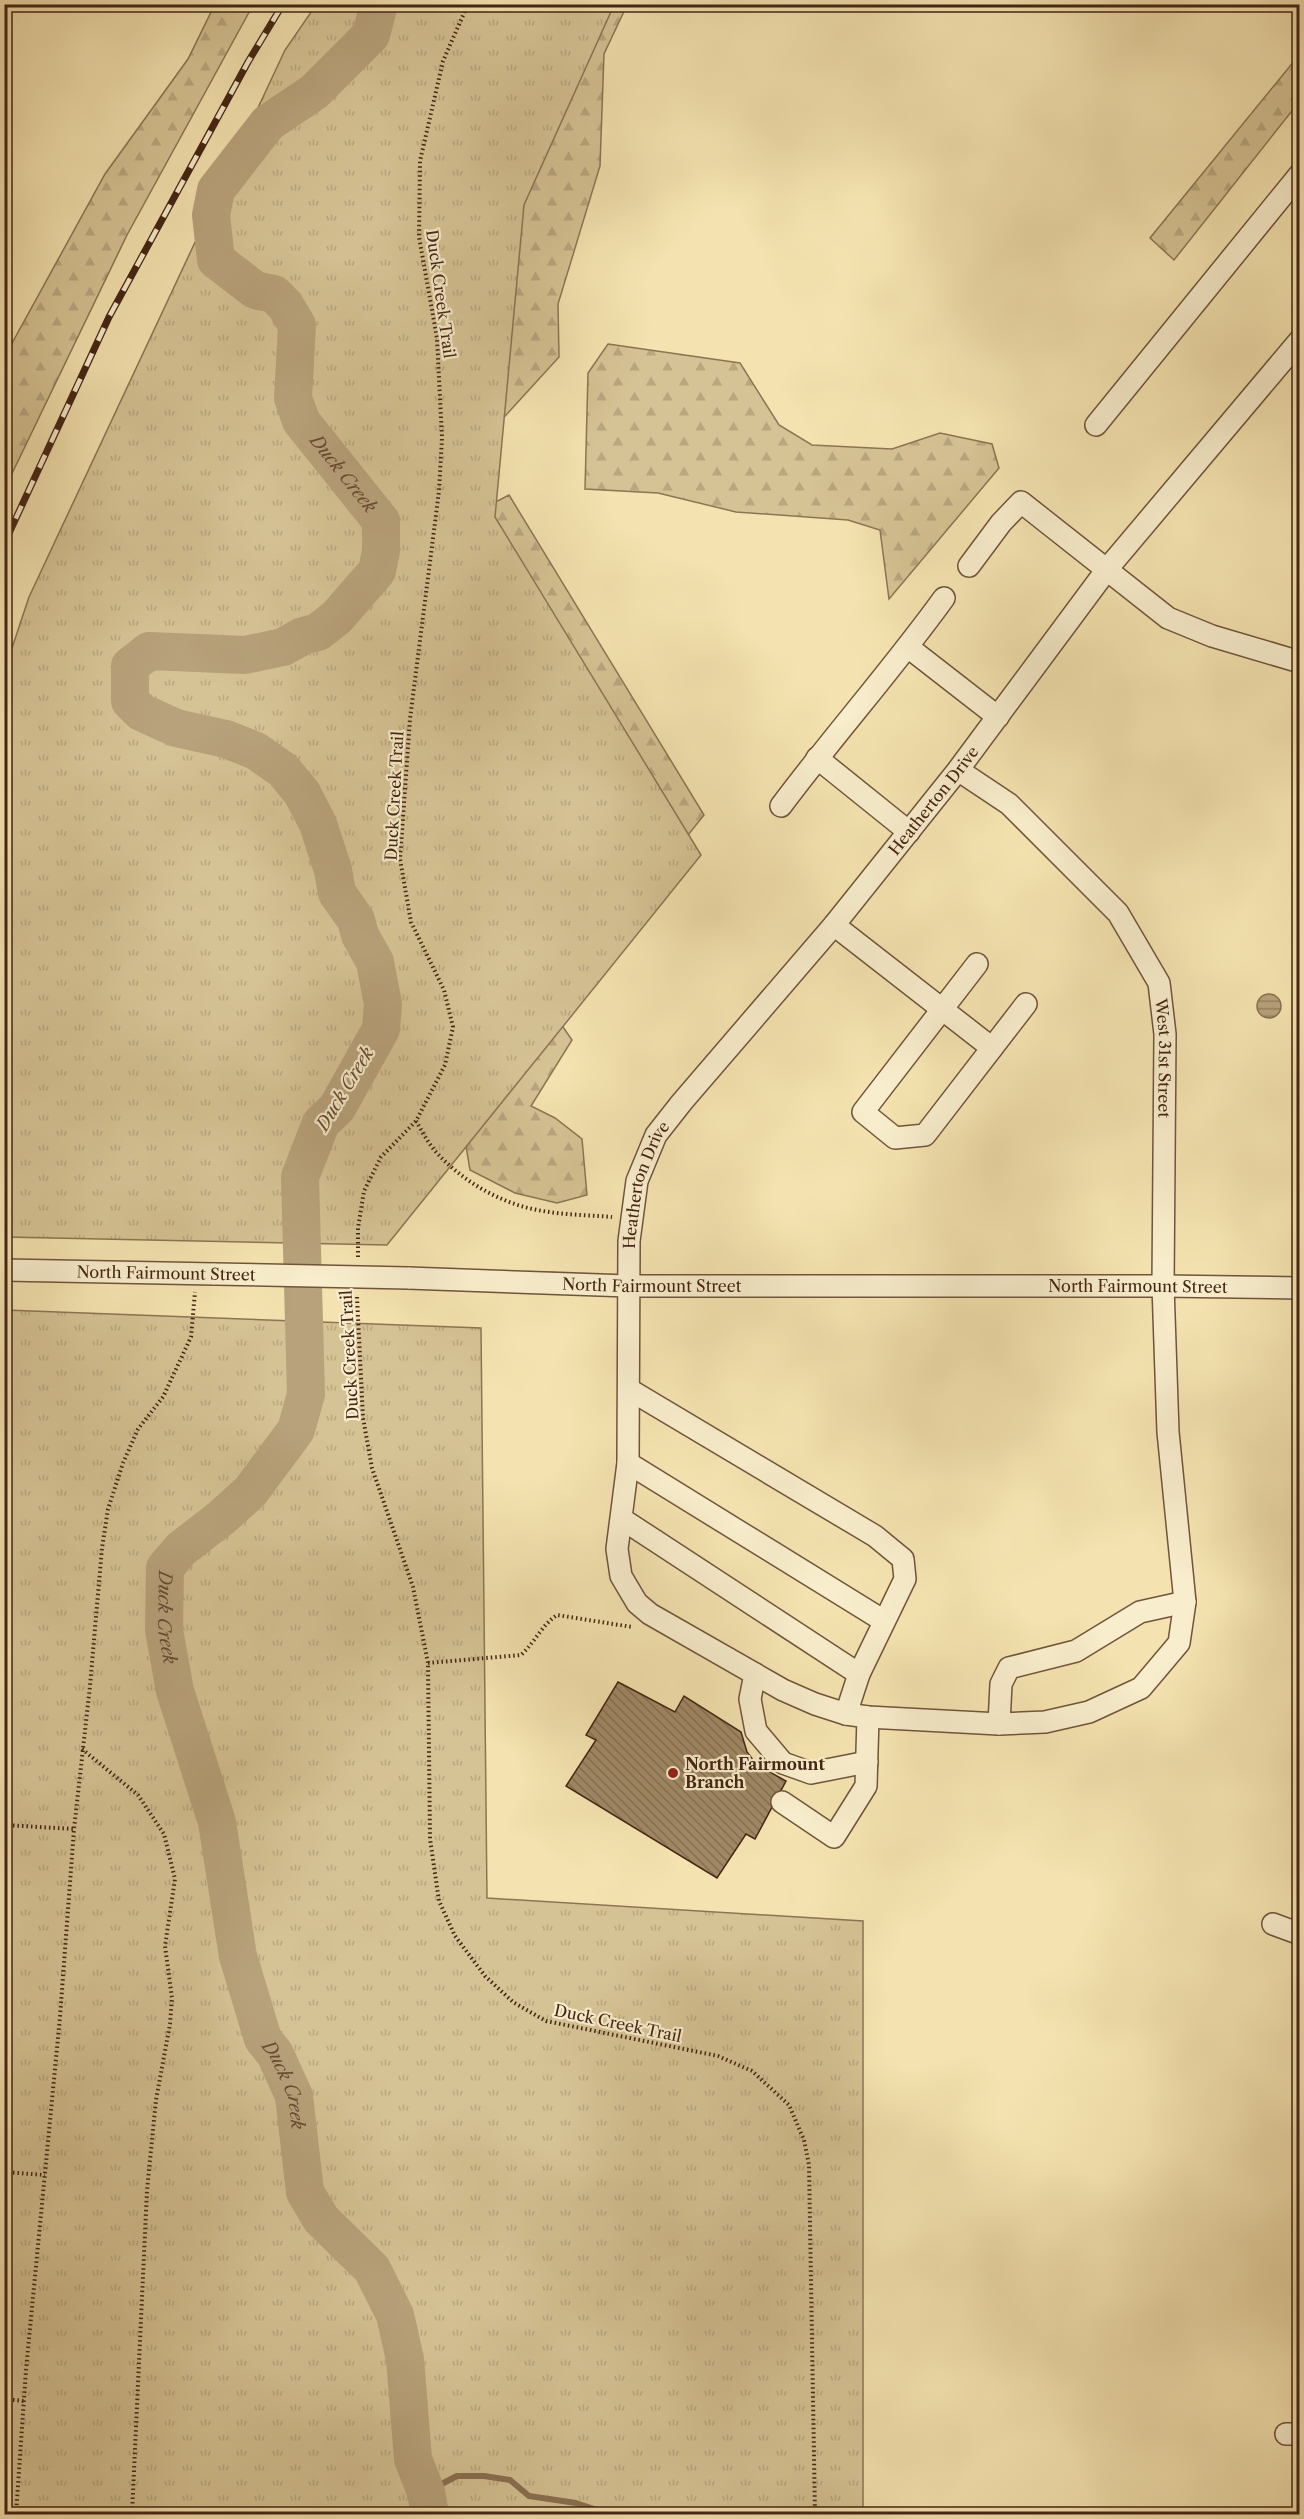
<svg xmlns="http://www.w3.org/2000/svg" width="1304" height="2519" font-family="'Libre Caslon Text',serif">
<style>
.forest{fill:url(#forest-firs);stroke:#8d7454;stroke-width:1.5}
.park{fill:url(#park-tufts);stroke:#8d7454;stroke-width:1.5}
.water{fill:url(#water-rules);stroke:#8a7052;stroke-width:1.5}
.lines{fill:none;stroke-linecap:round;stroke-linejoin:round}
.stream{stroke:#8a7052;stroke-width:6}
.river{stroke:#b8a27b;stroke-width:38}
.building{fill:url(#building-back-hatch);stroke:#442514;stroke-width:1.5}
.minor-casing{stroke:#70543b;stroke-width:24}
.path{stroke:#442514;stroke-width:4;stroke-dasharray:1.5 3;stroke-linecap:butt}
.minor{stroke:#f8edcc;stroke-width:21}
.rail-casing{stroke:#442514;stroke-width:7}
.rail{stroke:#f8edcc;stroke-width:4.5;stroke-dasharray:14;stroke-linecap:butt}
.minor-bridge-casing{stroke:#70543b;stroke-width:24;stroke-linecap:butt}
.minor-bridge{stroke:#f8edcc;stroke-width:21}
.poi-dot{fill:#8f2418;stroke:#f8edcc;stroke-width:2}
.labels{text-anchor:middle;stroke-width:4.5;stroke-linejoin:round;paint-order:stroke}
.street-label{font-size:16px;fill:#442514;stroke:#f8edcc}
.poi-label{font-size:16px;font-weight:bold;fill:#442514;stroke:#f8edcc;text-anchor:start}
.water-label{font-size:18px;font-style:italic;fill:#674a33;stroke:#f8edcc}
</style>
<defs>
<pattern id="forest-firs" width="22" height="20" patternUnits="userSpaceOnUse" patternTransform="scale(1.5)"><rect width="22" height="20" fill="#d6c395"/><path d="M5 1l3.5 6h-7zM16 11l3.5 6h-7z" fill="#b9a780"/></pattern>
<pattern id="park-tufts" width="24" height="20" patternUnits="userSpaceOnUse" patternTransform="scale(1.5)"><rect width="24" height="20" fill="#d6c395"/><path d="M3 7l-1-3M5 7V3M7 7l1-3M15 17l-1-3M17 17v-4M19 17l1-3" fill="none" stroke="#b9a780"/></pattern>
<pattern id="water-rules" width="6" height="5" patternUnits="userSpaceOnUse" patternTransform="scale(1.5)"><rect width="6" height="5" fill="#b8a27b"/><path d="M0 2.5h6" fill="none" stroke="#978464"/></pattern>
<pattern id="building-back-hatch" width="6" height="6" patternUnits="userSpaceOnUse" patternTransform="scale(1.5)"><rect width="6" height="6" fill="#a08865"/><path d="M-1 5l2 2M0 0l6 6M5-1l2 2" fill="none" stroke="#846f52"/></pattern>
</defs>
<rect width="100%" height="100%" fill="#f4e3b0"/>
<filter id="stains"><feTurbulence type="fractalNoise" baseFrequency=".00333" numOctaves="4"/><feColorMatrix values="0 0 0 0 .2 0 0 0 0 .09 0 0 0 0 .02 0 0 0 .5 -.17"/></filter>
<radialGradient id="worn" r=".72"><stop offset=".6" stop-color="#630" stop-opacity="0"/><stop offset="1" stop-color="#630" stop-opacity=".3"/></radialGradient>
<!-- forest -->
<g class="forest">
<path d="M215 4 253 5 127 235 5 488V356L105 174 188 59Z"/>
<path d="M489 5H627L604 54 600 166 558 304 559 357 485 438Z"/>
<path d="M1299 55V102L1174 260 1150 238Z"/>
<path d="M608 344 740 363 779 425 812 445 892 449 940 433 992 444 999 468 889 599 880 530 848 520 736 512 658 493 585 489 588 373Z"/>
<path d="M509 495 704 815 550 1008 572 1040 531 1106 555 1118 582 1139 587 1195 557 1203 515 1193 470 1170 453 1068 455 523Z"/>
</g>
<!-- park -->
<g class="park">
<path d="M316 5H614L524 205 495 517 701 855 387 1245 5 1237V669L29 597 285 50Z"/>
<path d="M5 1310 481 1328 487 1898 863 1921V2514H5Z"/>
</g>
<!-- water -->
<circle class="water" cx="1269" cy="1006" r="12"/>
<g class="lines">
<!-- stream -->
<path class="stream" d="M426 2492 457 2476H484L510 2480 529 2496 576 2503 609 2514"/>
<!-- river -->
<path class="river" id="s1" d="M379 4 371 35 314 92 268 123 216 190 211 215 216 260 255 290 274 294 285 305 297 325 293 398 301 421 381 521V551L377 571 337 617 318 632 303 636 283 647 245 655 149 651 130 666V701L141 712 176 728 226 739 256 751 283 770 302 793 318 824 333 870 337 893 356 920 360 935 375 962 383 1004 381 1029 337 1108 321 1123 300 1177 306 1394 296 1430 250 1492 221 1518 181 1549 165 1568 164 1630 175 1691 217 1822 238 1956 263 2039 275 2054 294 2096 305 2192 321 2219 372 2269 395 2315 405 2359 413 2459 426 2492 430 2514"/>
</g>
<!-- building -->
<path class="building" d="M618 1682 675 1712 684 1696 741 1732 747 1752 757 1765 786 1781 755 1839 746 1834 717 1878 566 1786 596 1740 586 1735Z"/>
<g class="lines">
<defs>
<g id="minor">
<path d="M1096 425 1300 174"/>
<path d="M969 566 1001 523 1021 502 1168 618 1212 636 1300 662"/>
<path d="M908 647 998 717"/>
<path d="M817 758 909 832"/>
<path id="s2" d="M958 770 1009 804 1118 913 1159 983 1165 1034 1163 1286 1168 1432 1185 1602 1179 1643 1141 1688 1089 1712 1045 1722 999 1724 868 1717 846 1714 815 1704 783 1690 650 1614 637 1603 621 1576 617 1549 628 1463 629 1241 637 1181 656 1135 682 1102 834 925 958 770 1108 568 1300 340"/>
<path d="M781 806C834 735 892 670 944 598"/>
<path d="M834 925 992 1048"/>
<path d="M977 964 863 1112 895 1138 925 1135 1026 1004"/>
<path d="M4 1270 215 1274"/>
<path id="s3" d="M408 1278 628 1286H1163L1300 1288"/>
<path d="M630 1390 875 1536 903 1559 905 1579 859 1674"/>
<path d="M628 1463 884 1621"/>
<path d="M622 1519 859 1674 846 1714"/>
<path d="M755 1674 750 1699 756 1731 783 1763 811 1773 867 1762"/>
<path d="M999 1724 1001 1684 1009 1668 1076 1651 1140 1612 1185 1602"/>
<path d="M782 1802 834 1837 866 1786 868 1717"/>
<path d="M1273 1924 1300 1934"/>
<path d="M1286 2434H1300"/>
</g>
</defs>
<!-- minor casing -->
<use href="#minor" class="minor-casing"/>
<!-- path -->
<g class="path">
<path d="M416 1121C422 1131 428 1143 436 1152 463 1182 503 1205 543 1211 565 1215 589 1215 612 1217"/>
<path d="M358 1257V1228L364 1191 381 1157 416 1121 445 1065 453 1027 444 990 411 922 400 859 410 719 439 491 442 438 437 338 419 237 420 161 443 61 468 4"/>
<path d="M357 1297 363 1418 372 1468 413 1587 428 1663 430 1839 439 1901 455 1936 485 1976 513 2002 546 2021 718 2056 752 2071 789 2105 804 2140 809 2165 815 2514"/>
<path d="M428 1663 521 1655C535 1642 542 1625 557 1615L632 1627"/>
<path d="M82 1749 138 1795 164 1834 175 1879 165 1946 172 1998 170 2024 156 2100 147 2190 132 2514"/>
<path d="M4 1825 74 1829"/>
<path d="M4 2172 45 2175"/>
<path d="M4 2399 24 2401"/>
<path d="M16 2514 26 2370 60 2017 74 1829 90 1686 102 1548 108 1509 123 1463 138 1429 163 1397 191 1337 195 1292"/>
</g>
<!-- minor -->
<use href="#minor" class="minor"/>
<defs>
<path id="rail" d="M4 544 109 317 248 62 283 4"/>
</defs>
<!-- rail casing -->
<use href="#rail" class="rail-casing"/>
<!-- rail -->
<use href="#rail" class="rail"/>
<defs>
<path id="minor-bridge" d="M215 1274 408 1278"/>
</defs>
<!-- minor-bridge casing -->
<use href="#minor-bridge" class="minor-bridge-casing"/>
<!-- minor-bridge -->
<use href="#minor-bridge" class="minor-bridge"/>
</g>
<!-- markers -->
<circle class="poi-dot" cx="673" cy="1773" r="6"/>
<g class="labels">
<!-- street labels -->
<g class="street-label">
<text transform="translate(441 294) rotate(82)" y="6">Duck Creek Trail</text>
<text transform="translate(394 796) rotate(-87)" y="6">Duck Creek Trail</text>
<text dy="6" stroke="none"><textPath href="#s2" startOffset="2469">Heatherton Drive</textPath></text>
<text dy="6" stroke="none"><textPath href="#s2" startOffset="372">West 31st Street</textPath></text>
<text dy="6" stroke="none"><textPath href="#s2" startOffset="1983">Heatherton Drive</textPath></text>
<text transform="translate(166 1273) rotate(1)" y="6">North Fairmount Street</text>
<text dy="6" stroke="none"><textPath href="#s3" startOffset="244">North Fairmount Street</textPath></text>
<text dy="6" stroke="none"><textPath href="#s3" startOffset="730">North Fairmount Street</textPath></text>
<text transform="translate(349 1355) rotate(-93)" y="6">Duck Creek Trail</text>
<text transform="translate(618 2023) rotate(12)" y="6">Duck Creek Trail</text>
</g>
<!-- poi labels -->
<g class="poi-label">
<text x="685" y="1770">North Fairmount<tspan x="685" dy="18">Branch</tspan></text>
</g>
<!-- water labels -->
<g class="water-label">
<text dy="6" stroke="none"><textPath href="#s1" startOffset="596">Duck Creek</textPath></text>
<text transform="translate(345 1089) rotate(-59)" y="6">Duck Creek</text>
<text dy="6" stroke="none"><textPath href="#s1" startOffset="2145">Duck Creek</textPath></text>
<text dy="6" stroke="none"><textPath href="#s1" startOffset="2631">Duck Creek</textPath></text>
</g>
</g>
<!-- margin -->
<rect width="1304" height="2519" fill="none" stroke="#f4e3b0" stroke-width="24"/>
<rect x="6" y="6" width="1292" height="2507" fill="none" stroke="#442514" stroke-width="3"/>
<rect x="12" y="12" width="1280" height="2495" fill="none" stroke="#442514" stroke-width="1.5"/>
<rect width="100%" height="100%" filter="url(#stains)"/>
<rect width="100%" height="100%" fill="url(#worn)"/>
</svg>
